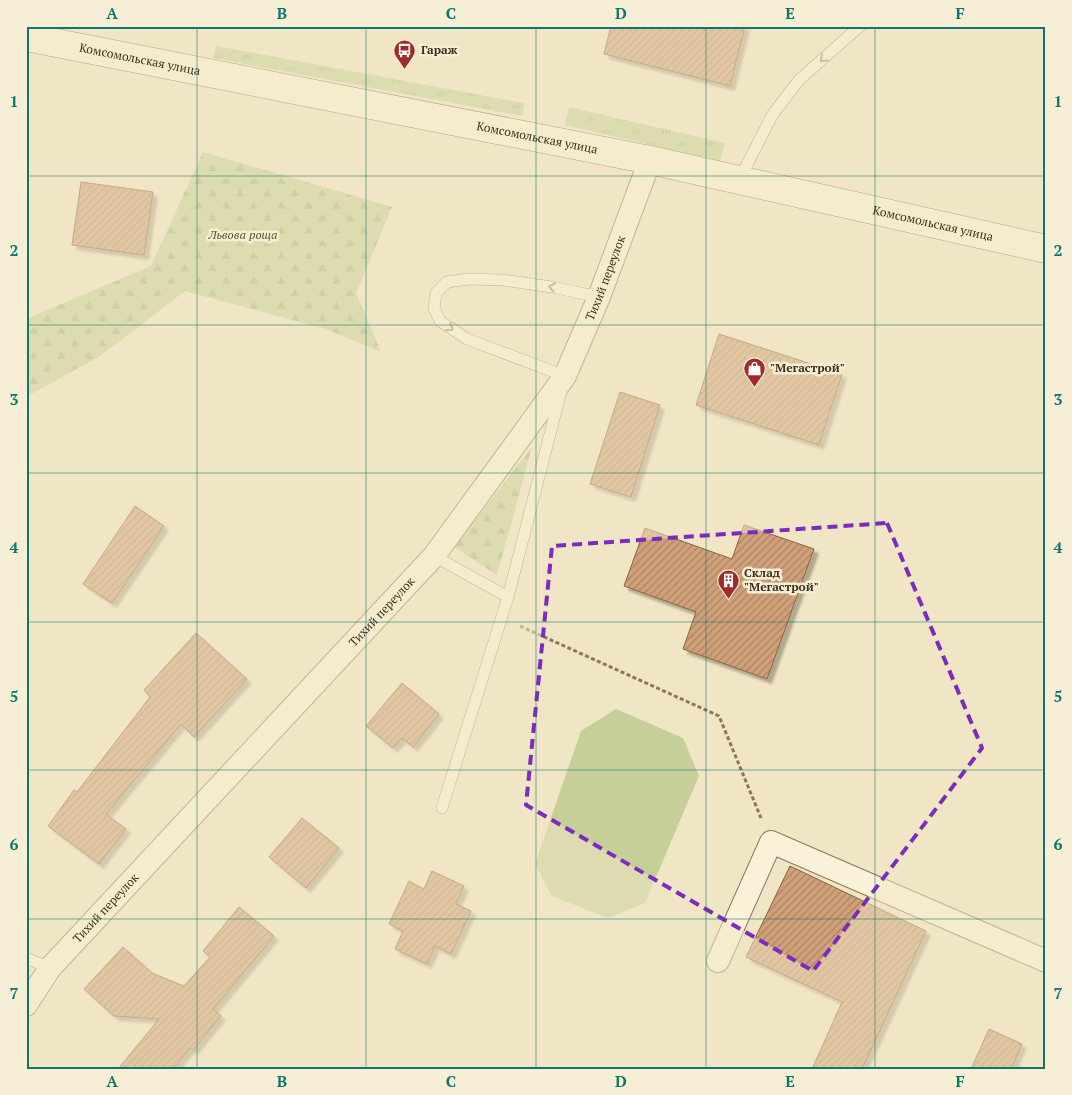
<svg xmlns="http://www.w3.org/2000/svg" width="1072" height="1095" font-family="'PT Serif',serif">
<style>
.grass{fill:url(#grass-tufts)}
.forest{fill:url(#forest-firs)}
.garden{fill:#c6cf98}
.building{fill:url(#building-hatch);stroke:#8c613e;filter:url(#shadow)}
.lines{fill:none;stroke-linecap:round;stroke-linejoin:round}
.lane-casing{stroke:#8c775a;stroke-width:12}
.street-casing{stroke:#8c775a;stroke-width:24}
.secondary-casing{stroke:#6e583d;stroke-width:29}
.path{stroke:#8c775a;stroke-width:3;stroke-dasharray:4 2.5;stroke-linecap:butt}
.lane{stroke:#faf2d8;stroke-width:11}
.street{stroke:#faf2d8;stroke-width:22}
.secondary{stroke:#faf2d8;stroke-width:28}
.oneway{stroke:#9a907b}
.marked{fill:none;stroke:#7b2cbf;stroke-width:4;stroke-dasharray:10 6;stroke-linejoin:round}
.grid{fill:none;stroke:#0f766e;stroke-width:1;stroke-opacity:0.55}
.labels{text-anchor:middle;stroke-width:5;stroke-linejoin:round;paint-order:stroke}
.poi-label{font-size:12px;font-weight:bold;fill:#3b2e1e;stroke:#f7efd5;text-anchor:start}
.street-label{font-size:12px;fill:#3b2e1e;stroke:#f7efd5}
.park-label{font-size:12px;font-style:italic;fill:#495924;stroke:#f7efd5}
.neatline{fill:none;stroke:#0f766e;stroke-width:2}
.grid-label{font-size:16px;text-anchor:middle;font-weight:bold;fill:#0f766e}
</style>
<defs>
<pattern id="grass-tufts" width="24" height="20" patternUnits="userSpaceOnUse" patternTransform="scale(1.25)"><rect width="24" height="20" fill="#c6cf98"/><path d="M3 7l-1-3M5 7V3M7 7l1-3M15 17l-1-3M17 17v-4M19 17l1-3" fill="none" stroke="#abb283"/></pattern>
<pattern id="forest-firs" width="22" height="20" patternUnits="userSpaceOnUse" patternTransform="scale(1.25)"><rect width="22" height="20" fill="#c6cf98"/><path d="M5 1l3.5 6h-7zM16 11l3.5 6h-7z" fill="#abb283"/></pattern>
<pattern id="building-hatch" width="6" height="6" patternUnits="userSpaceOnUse" patternTransform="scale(1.25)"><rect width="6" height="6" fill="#d0a179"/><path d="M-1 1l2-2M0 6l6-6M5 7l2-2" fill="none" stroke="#aa8463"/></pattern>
<filter id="shadow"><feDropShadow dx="4.5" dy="4.5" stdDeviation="1" flood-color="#0004"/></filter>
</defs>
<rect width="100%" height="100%" fill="#f0e5c4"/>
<!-- grass -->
<g class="grass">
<path d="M216 46 524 103 522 116 213 58Z"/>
<path d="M569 107 725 143 720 161 565 125Z"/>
</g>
<!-- forest -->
<g class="forest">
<path d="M203 152 392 207 356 293 381 352 326 329 185 291 100 356 26 397V319L151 266Z"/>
<path d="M532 447 497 575 454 547Z"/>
</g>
<!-- garden -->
<path class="garden" d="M616 709 683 738 699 776 645 903 608 918 552 896 535 864 581 731Z"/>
<!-- building -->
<g class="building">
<path d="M611 26H745L730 86 604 54Z"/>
<path d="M81 182 153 192 144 255 72 245Z"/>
<path d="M719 334 842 374 819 445 696 405Z"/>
<path d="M620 392 660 405 631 497 590 484Z"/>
<path d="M135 506 164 526 112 603 83 584Z"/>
<path d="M744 525 814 549 767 679 683 649 696 612 624 586 645 528 732 559Z"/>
<path d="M196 633 247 679 194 737 181 724 106 814 126 829 99 864 48 826 74 790 77 792 150 697 144 690Z"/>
<path d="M402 683 439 714 413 747 402 738 393 748 366 726Z"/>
<path d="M302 818 339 848 306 888 269 857Z"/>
<path d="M790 866 926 931 862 1069H812L842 1002 746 957Z"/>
<path d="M432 871 464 886 456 904 471 911 451 954 435 946 427 964 395 949 403 931 389 924 409 881 424 889Z"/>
<path d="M239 907 274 936 213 1009 221 1016 193 1050 190 1048 173 1069H118L159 1019 114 1016 84 989 123 947 152 973 184 986 210 957 203 951Z"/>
<path d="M989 1029 1022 1044 1011 1069H971Z"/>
</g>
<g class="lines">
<defs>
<g id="lane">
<path d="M739 180 773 114 799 80 860 26"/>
<path d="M434 556 508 597"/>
<path d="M442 808 508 597 565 376 467 339 440 321 434 308 436 293 447 282 469 279 503 280 552 287 599 297"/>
<path d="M26 958 50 968"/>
</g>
<g id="street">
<path d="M718 961 771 842 1046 961"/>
<path id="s1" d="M26 1005 50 968 434 556 565 376 599 297 650 160"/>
</g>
<g id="secondary">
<path id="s2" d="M26 37 650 160 1046 249"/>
</g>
</defs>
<!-- lane casing -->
<use href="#lane" class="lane-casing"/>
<!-- street casing -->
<use href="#street" class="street-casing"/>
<!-- secondary casing -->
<use href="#secondary" class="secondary-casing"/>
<!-- path -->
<path class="path" d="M520 626 719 716 761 818"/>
<!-- lane -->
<use href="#lane" class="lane"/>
<!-- street -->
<use href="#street" class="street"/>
<!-- secondary -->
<use href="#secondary" class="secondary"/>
</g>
<!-- one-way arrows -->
<defs><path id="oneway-chevron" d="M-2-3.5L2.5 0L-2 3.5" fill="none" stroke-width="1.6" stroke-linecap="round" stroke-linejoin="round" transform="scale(1.25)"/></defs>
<g class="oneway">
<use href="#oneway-chevron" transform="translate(823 59) rotate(138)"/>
<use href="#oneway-chevron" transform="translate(552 287) rotate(-170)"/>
<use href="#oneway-chevron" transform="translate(450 328) rotate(33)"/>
</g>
<!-- marked area -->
<path d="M0 0H1072V1095H0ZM887 523 982 748 813 971 526 805 552 546Z" fill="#f0e5c4" fill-opacity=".55" fill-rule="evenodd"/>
<path class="marked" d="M887 523 982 748 813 971 526 805 552 546Z"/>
<!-- grid -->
<path class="grid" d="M197 26V1069M366 26V1069M536 26V1069M706 26V1069M875 26V1069M26 176H1046M26 325H1046M26 473H1046M26 622H1046M26 770H1046M26 919H1046"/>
<!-- icons -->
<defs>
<symbol id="bus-pin" viewBox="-11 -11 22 30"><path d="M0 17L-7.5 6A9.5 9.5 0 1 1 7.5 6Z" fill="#9e2b27" stroke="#f7efd5"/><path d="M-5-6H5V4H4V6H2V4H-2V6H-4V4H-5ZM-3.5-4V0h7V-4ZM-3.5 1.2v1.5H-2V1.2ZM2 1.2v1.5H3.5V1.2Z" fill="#fff"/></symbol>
<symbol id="shop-pin" viewBox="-11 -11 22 30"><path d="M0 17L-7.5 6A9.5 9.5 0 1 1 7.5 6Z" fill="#9e2b27" stroke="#f7efd5"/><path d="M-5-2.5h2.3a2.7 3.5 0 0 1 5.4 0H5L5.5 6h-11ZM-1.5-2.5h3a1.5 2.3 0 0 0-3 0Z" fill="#fff"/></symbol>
<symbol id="building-pin" viewBox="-11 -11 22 30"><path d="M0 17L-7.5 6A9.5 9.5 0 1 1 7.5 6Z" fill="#9e2b27" stroke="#f7efd5"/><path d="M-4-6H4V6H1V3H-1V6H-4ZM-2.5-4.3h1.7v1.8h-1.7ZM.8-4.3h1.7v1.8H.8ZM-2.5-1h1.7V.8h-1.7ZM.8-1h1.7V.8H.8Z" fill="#fff"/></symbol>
</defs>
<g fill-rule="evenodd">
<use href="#bus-pin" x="392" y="38" width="25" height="34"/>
<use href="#shop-pin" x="742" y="356" width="25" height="34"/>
<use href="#building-pin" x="716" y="568" width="25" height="34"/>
</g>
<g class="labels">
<!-- poi labels -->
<g class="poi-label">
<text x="421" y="54">Гараж</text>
<text x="770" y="372">"Мегастрой"</text>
<text x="744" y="577">Склад<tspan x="744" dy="14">"Мегастрой"</tspan></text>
</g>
<!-- street labels -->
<g class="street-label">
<text dy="4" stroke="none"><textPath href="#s2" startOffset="116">Комсомольская улица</textPath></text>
<text dy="4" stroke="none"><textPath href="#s2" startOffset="521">Комсомольская улица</textPath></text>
<text dy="4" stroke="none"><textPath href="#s2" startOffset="926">Комсомольская улица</textPath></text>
<text dy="4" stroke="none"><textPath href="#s1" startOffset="936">Тихий переулок</textPath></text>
<text dy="4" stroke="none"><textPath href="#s1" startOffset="531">Тихий переулок</textPath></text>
<text dy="4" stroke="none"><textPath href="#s1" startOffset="126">Тихий переулок</textPath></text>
</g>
<!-- park labels -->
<g class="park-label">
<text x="243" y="239">Львова роща</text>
</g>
</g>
<!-- border -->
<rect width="1072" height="1095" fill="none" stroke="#f7efd5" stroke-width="55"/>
<rect x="28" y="28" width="1016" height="1040" class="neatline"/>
<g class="grid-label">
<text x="112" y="19">A</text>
<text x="282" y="19">B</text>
<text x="451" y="19">C</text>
<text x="621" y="19">D</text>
<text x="790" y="19">E</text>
<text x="960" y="19">F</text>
<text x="14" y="107">1</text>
<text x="1058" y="107">1</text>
<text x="14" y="256">2</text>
<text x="1058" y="256">2</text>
<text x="14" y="405">3</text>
<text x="1058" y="405">3</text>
<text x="14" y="553">4</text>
<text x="1058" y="553">4</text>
<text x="14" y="702">5</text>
<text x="1058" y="702">5</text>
<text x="14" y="850">6</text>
<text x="1058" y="850">6</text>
<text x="14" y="999">7</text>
<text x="1058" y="999">7</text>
<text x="112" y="1087">A</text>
<text x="282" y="1087">B</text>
<text x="451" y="1087">C</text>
<text x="621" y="1087">D</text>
<text x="790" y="1087">E</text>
<text x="960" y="1087">F</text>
</g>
</svg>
